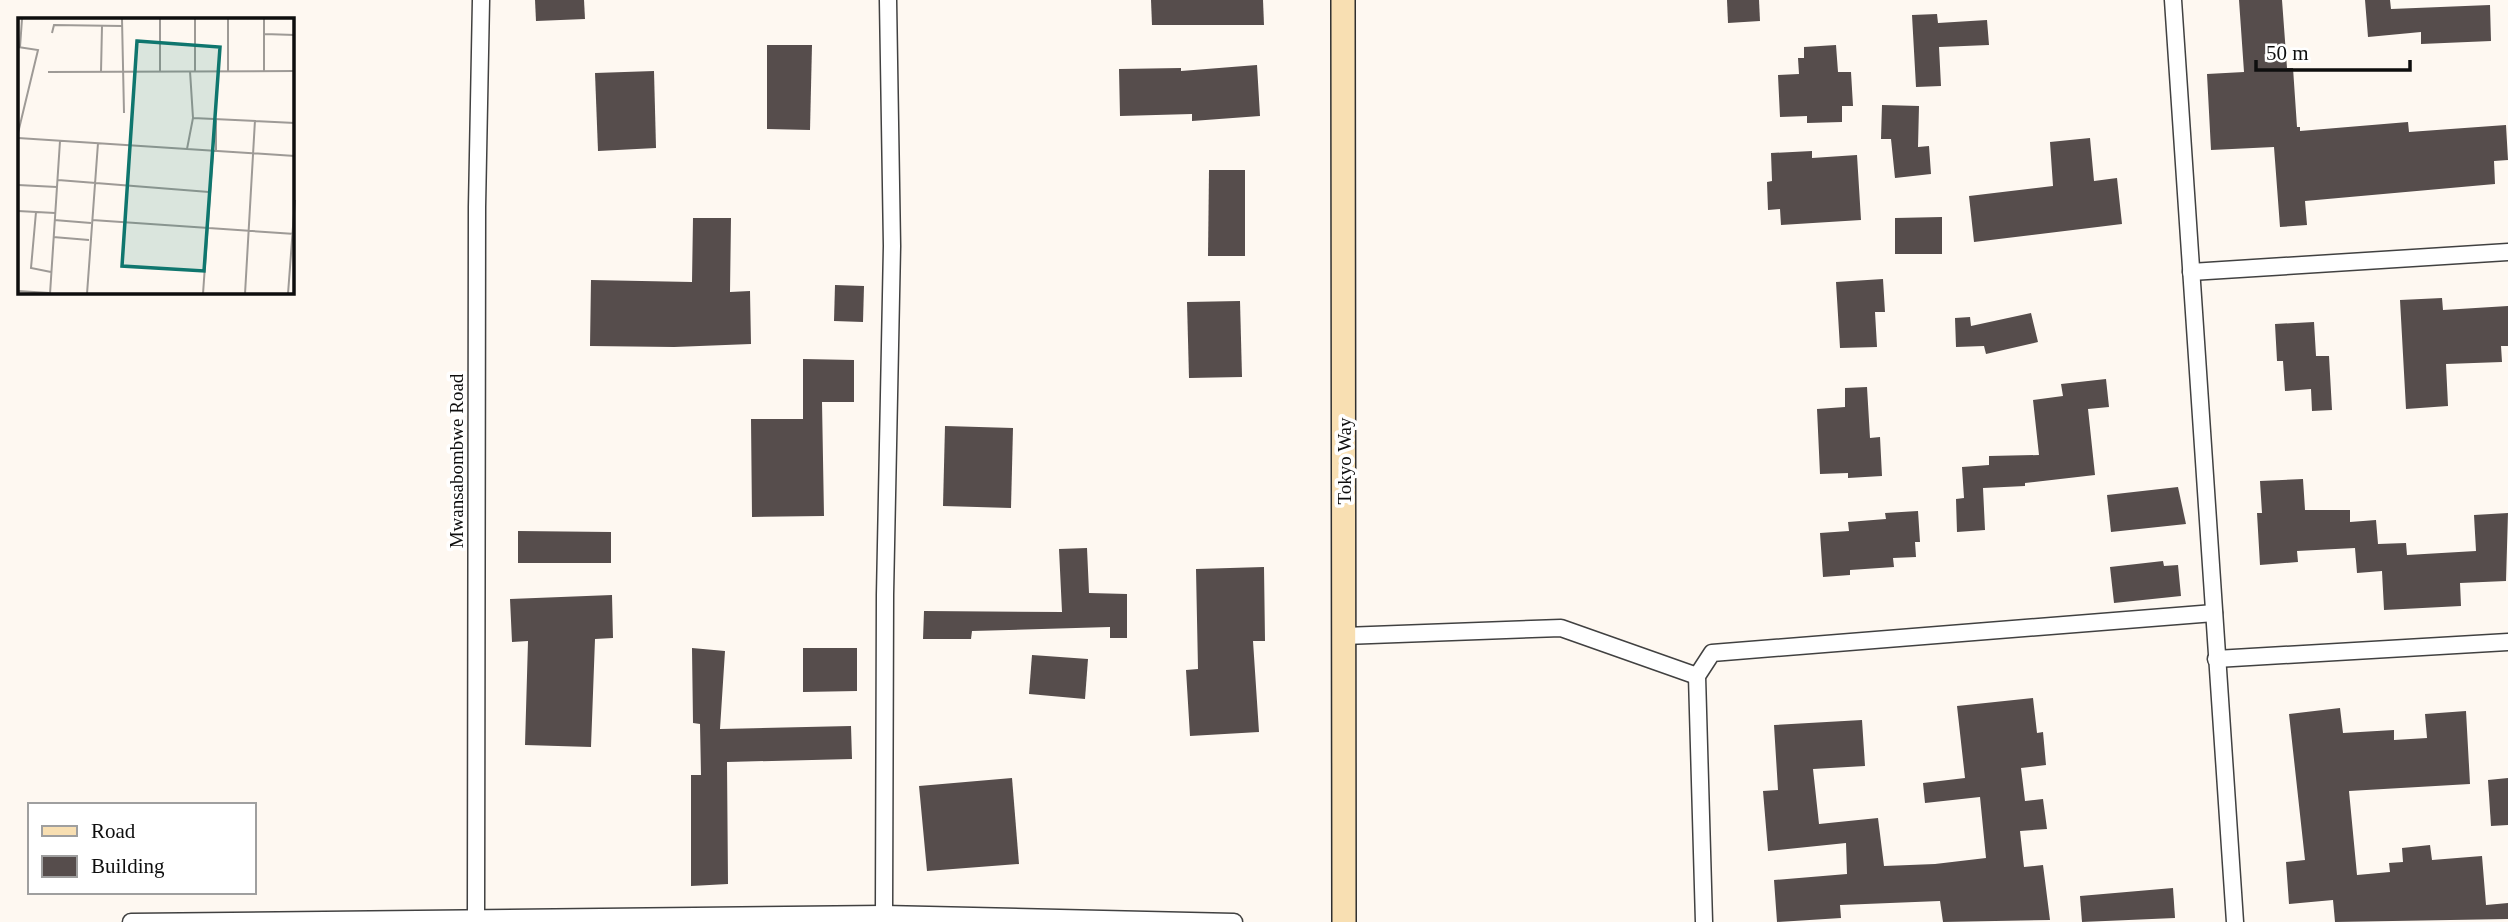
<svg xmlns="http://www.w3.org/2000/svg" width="2508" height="922" font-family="'Times New Roman',serif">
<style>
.building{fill:#564d4c}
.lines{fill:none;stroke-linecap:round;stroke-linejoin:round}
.street-casing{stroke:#414141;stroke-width:19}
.secondary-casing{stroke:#303030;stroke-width:26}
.street{stroke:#fff;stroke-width:16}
.secondary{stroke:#f8dfb2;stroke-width:23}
.labels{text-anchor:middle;stroke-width:7;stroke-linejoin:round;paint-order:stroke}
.street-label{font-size:19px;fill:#0e0e0e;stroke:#fff}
.inset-road{fill:none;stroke:#9e9a96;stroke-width:2}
.view{fill:#0f766e;fill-opacity:0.15;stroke:#0f766e;stroke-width:3.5}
.inset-edge{fill:none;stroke:#0e0e0e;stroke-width:3.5}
</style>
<rect width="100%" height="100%" fill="#fef8f1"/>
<!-- building -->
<g class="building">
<path d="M535 0H584L585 19 536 21Z"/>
<path d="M1151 0H1263L1264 25H1152Z"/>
<path d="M1727 0H1759L1760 21 1728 23Z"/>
<path d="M2239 0H2282L2287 68H2293L2297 127H2300V131L2408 122 2409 132 2506 125 2508 160 2494 161 2495 184 2305 201 2307 225 2280 227 2274 147 2211 150 2207 74 2244 72Z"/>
<path d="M2365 0H2390L2391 9 2490 5 2491 41 2421 44V32L2368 37Z"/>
<path d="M1937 14 1938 23 1987 20 1989 45 1939 47 1941 86 1916 87 1912 15Z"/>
<path d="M767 45H812L810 130 767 129Z"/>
<path d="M1836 45 1838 72H1851L1853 106H1842V122L1807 123V116L1780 117 1778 75 1799 74 1798 58H1804V47Z"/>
<path d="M1257 65 1260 116 1192 121V114L1120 116 1119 69 1181 68V71Z"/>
<path d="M654 71 656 148 598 151 595 73Z"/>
<path d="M1882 105 1919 106 1918 147 1929 146 1931 174 1895 178 1891 139H1881Z"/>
<path d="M2090 138 2094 181 2117 178 2122 224 1974 242 1969 196 2053 186 2050 142Z"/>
<path d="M1812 151V158L1857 155 1861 220 1781 225 1780 209 1768 210 1767 182 1772 181 1771 153Z"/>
<path d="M1209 170H1245V256H1208Z"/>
<path d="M1942 217V254H1895V218Z"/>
<path d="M693 218H731L730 292 750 291 751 344 674 347 590 346 591 280 692 282Z"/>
<path d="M1883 279 1885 312H1875L1877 347 1840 348 1836 282Z"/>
<path d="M835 285 864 286 863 322 834 321Z"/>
<path d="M2442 298 2443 310 2508 306V346H2501L2502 362 2446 364 2448 406 2406 409 2400 300Z"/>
<path d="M1240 301 1242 377 1189 378 1187 302Z"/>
<path d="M2031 313 2038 342 1986 354 1984 346 1956 347 1955 318 1970 317 1971 326Z"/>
<path d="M2314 322 2316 356H2329L2332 410 2312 411 2311 389 2285 391 2283 361H2277L2275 324Z"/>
<path d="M803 359 854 360V402H822L824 516 752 517 751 419H803Z"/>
<path d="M2106 379 2109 407 2088 409 2095 475 2025 483V486L1983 488 1985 530 1957 532 1956 499 1964 498 1962 467 1989 465V456L2039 455 2033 400 2063 396 2061 384Z"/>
<path d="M1867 387 1870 438 1880 437 1882 476 1848 478V473L1820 474 1817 409 1845 407V388Z"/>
<path d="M945 426 1013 428 1011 508 943 506Z"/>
<path d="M2303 479 2305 510H2350V522L2376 520 2378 544 2406 543 2407 555 2476 551 2474 515 2508 513 2506 581 2460 583 2461 606 2384 610 2382 571 2357 573 2355 548 2297 551 2298 562 2260 565 2257 513H2262L2260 481Z"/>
<path d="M2178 487 2186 524 2111 532 2107 495Z"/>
<path d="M1918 511 1920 542H1915L1916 557 1893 558 1894 567 1850 570V575L1823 577 1820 533 1849 531 1848 522 1886 519 1885 513Z"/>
<path d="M518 531 611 532V563H518Z"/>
<path d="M1087 548 1089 593 1127 594V638H1110V627L972 631 971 639H923L924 611 1062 612 1059 549Z"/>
<path d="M2163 561 2164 566 2178 565 2181 596 2114 603 2110 567Z"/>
<path d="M1264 567 1265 641H1253L1259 732 1190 736 1186 670 1198 669 1196 569Z"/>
<path d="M612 595 613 638 595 639 591 747 525 745 528 641 512 642 510 599Z"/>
<path d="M692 648 725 651 720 729 851 726 852 759 727 762 728 884 691 886V775H701L700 724 693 723Z"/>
<path d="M803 648H857V691L803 692Z"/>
<path d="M1032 655 1088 659 1085 699 1029 694Z"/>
<path d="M2033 698 2037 733 2043 732 2046 765 2021 768 2025 801 2043 799 2047 829 2020 831 2024 867 2043 865 2050 920 1943 922 1940 901 1840 905 1841 918 1777 922 1774 880 1847 874 1846 843 1768 851 1763 791 1778 790 1774 725 1862 720 1865 766 1813 769 1819 824 1878 818 1884 866 1935 864 1986 858 1980 797 1925 803 1923 783 1965 778 1957 706Z"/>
<path d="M2340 708 2343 733 2394 730V740L2427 738 2425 714 2466 711 2470 784 2349 791 2357 875 2390 872 2389 863 2403 862 2402 848 2430 845 2432 860 2482 856 2486 905 2508 903V919L2335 922 2333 900 2289 904 2286 862 2305 860 2289 714Z"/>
<path d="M1012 778 1019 864 927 871 919 786Z"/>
<path d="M2508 778V825L2491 826 2488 780Z"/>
<path d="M2173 888 2175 918 2082 922 2080 896Z"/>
</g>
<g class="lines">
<defs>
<g id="street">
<path d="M2173 0 2235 922"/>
<path d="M2191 272 2508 252"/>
<path d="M1344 636 1561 628 1697 676"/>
<path d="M2216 659 2508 642"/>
<path d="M884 914 885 595 892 246 888 0"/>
<path d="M131 922 884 914 1234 922"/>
<path d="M476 922 477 207 481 0"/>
<path d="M1704 922 1697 676 1712 653 2214 613"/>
</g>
<path id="secondary" d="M1343 0 1344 922"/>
</defs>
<!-- street casing -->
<use href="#street" class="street-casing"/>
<!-- secondary casing -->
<use href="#secondary" class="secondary-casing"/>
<!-- street -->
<use href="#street" class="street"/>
<!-- secondary -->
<use href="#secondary" class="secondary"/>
</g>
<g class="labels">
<!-- street labels -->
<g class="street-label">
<text transform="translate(456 461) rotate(-90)" y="7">Mwansabombwe Road</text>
<text transform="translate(1344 461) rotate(-90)" y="7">Tokyo Way</text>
</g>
</g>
<!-- overview -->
<g transform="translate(18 18)">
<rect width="276" height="276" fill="#fef8f1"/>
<path class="inset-road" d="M104 1 106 95M210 1V53M34 15 36 7 104 8M246 16 277 17M0 29 20 32 0 115M2 29 4 1M142 53V1M177 53V1M246 53V1M30 54 277 53M83 54 84 8M175 100 277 105M198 101V133M0 120 277 138M169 131 175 100 172 53M40 162 191 174M0 167 39 169M0 193 37 195M18 194 13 250 33 254M36 202 73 205M74 202 277 216M35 219 71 222M0 273 32 275M32 276 42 123M69 276 80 125M185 276 195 133M227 276 237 102M270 276 277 182"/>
<path class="view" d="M119 23 202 29 186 253 104 248Z"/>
<rect width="276" height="276" class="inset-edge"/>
</g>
<!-- legend -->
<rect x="28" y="803" width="228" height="91" fill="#ffffff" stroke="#9f9f9f" stroke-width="2"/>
<rect x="42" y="826" width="35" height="10" fill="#f8dfb2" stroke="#9f9f9f" stroke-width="2"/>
<text x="91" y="838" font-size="21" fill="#0e0e0e">Road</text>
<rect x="42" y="856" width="35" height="21" fill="#564d4c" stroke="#9f9f9f" stroke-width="2"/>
<text x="91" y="873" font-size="21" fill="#0e0e0e">Building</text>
<!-- scale -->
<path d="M2256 60v10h154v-10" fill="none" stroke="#0e0e0e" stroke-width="3.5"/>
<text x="2266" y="60" font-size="21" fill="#0e0e0e" stroke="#ffffff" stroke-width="5" paint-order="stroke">50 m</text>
</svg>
